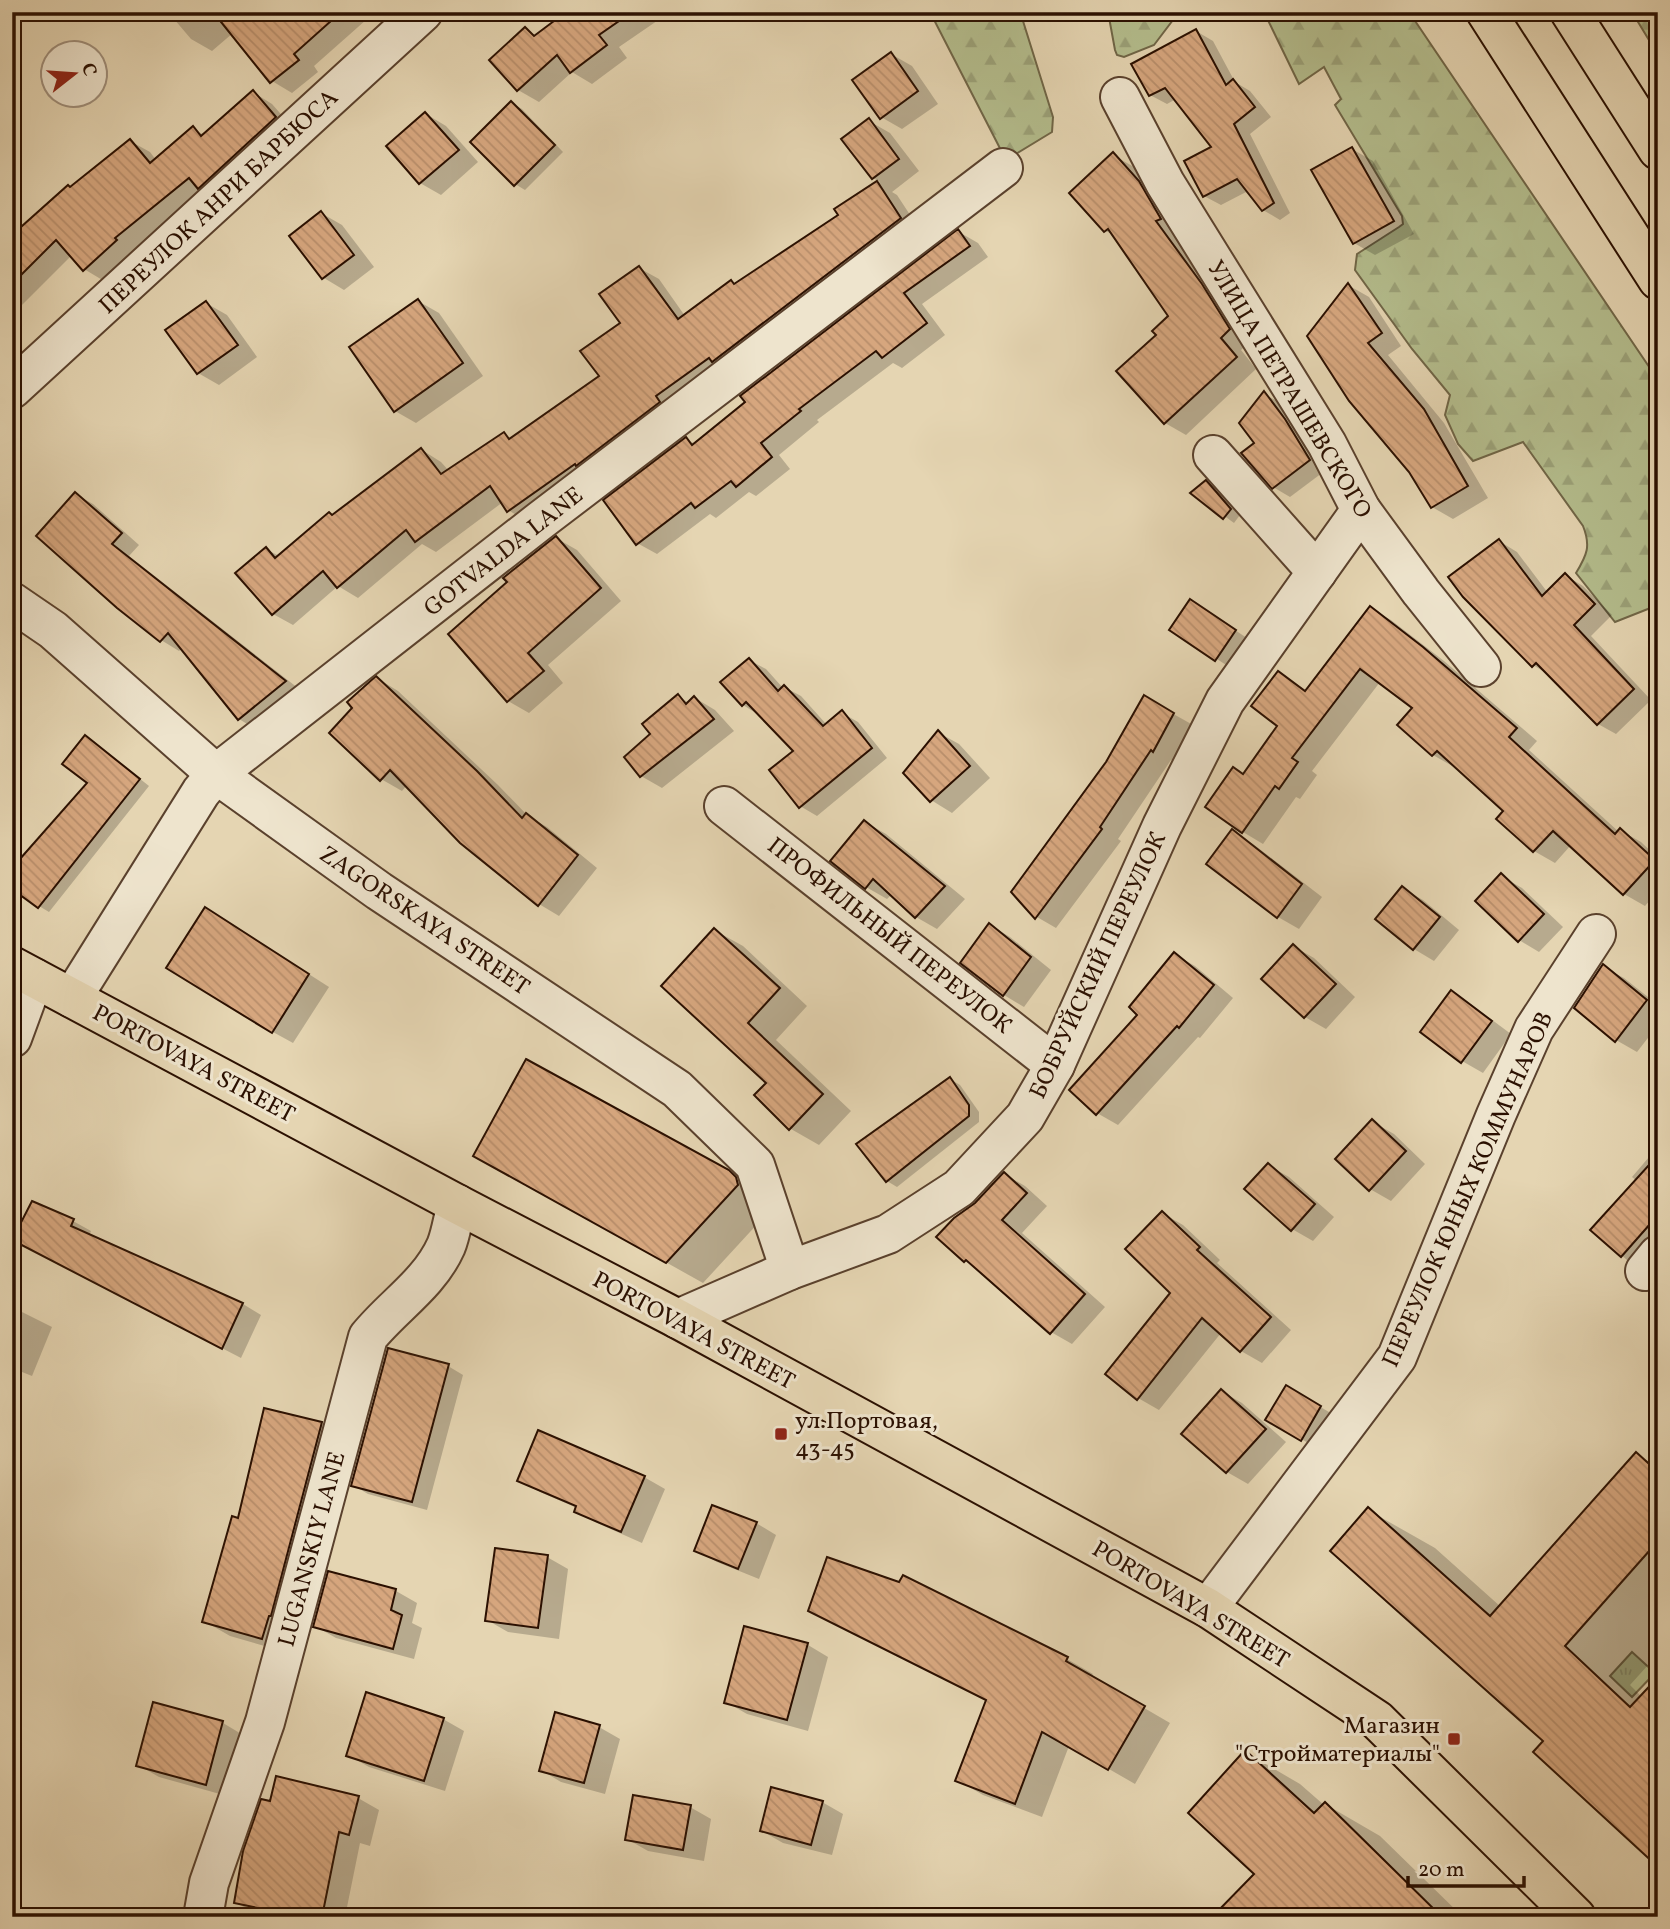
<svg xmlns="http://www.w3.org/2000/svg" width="1670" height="1929" font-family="Vollkorn,serif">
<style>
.forest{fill:url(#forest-firs);stroke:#706647;stroke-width:2}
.park{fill:url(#park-tufts);stroke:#706647;stroke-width:2}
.shadow{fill:#0003}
.building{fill:url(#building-back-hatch);stroke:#2b1001;stroke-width:2}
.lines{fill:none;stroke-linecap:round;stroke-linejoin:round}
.minor-casing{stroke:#5a412d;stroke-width:42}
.major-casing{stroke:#2b1001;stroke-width:42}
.minor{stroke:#eee4cd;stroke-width:38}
.major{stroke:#e5d5b2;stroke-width:38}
.poi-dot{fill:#8f2418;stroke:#eee4cd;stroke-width:2.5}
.labels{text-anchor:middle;stroke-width:6;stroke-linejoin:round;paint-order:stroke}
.street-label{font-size:24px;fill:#2b1001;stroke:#eee4cd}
.poi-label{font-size:24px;fill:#2b1001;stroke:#eee4cd;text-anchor:start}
</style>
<defs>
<pattern id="forest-firs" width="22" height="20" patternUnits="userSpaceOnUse" patternTransform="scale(1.75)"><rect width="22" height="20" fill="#b4bd8d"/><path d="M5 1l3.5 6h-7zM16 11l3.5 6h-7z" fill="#9ba178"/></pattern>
<pattern id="park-tufts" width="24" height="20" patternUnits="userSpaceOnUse" patternTransform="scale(1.75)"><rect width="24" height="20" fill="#b4bd8d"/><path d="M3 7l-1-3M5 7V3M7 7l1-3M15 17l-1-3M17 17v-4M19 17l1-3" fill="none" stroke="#9ba178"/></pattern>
<pattern id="building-back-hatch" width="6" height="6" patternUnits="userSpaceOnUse" patternTransform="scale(1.75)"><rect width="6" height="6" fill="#d6a67e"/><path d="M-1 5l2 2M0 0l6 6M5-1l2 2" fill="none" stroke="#b88e6b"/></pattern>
</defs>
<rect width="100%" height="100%" fill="#e5d5b2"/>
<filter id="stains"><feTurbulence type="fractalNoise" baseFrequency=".00286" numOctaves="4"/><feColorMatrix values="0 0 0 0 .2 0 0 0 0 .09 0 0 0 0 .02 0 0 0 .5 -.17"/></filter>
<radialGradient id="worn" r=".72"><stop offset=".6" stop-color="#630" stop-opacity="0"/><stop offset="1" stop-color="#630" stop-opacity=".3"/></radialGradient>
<!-- forest -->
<g class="forest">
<path d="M930 12H1059L1023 21 1053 117 1052 132 1006 160Z"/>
<path d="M1108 12H1179L1154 45 1124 57 1117 55 1115 50Z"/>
<path d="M1264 12H1409L1658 380V605L1615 622 1576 573C1587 555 1591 546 1583 526L1523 442 1473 461 1458 444 1445 415 1450 395 1412 349 1355 270 1357 254 1399 227 1403 224 1402 216 1335 105 1341 99 1324 67 1299 84Z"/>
<path d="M1632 12H1658V55Z"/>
</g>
<!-- park -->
<path class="park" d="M1632 1652 1655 1673 1632 1697 1610 1676Z"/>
<!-- shadow -->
<g class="shadow">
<path d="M168 12H375L314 66 318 72 292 93 272 81 233 33 212 51 191 39Z"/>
<path d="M569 12H670L619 47 627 58 592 84 572 72 539 102 518 90 491 60 525 29 537 36Z"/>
<path d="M1196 31 1213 41 1235 82 1250 91 1271 117 1250 134 1290 213 1280 220 1263 210 1248 191 1221 205 1204 196 1214 147 1176 99 1167 104 1150 95Z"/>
<path d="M891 54 912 66 938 104 902 129 881 117Z"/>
<path d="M253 92 272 104 294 129 206 191 133 250 136 252 104 281 84 269 72 255 12 315V238L130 141 150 152 156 160 193 129 204 135Z"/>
<path d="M512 103 522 109 563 152 525 190 515 184Z"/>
<path d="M426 114 446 126 478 162 441 195 420 183Z"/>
<path d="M869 121 890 133 919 171 892 192 897 195 920 230 528 522 508 510 503 502 436 552 422 544 358 598 338 586 293 625 273 614 266 549 279 556 422 450 441 462 449 471 504 434 512 439 602 377 622 324 639 268 659 279 685 316 731 282 736 285 841 216 837 210 880 182 873 178Z"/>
<path d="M1352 149 1373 161 1414 234 1375 255 1354 243Z"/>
<path d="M1113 155 1134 167 1160 195 1250 342 1241 350 1256 369 1186 435 1165 423 1158 335 1171 316 1115 236 1106 231Z"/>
<path d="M321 213 342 225 374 267 344 290 324 278Z"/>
<path d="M959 232 978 243 988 257 922 304 945 335 902 368 893 363 817 420 819 422 779 455 790 469 756 496 749 492 716 518 710 514 657 554 637 543 686 439 695 444Z"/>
<path d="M1348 285 1369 297 1401 346 1388 355 1444 423 1488 498 1453 519 1432 507 1411 471Z"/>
<path d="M418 301 439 313 483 376 416 423 395 411Z"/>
<path d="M206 303 227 315 257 357 219 385 198 373Z"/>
<path d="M1264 394 1281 403 1326 470 1290 497 1273 487 1257 443Z"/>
<path d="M1206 483 1216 488 1240 515 1234 523 1193 493Z"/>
<path d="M75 494 93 504 139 545 129 556 303 692 257 730 239 719 182 648 179 651 161 640Z"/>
<path d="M556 538 577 550 621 601 548 665 563 683 529 713 508 701Z"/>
<path d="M1499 541 1517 552 1548 593 1565 575 1583 586 1612 615 1591 636 1651 700 1616 734 1598 724 1551 676 1533 665Z"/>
<path d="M1191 601 1256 644 1237 672 1172 630Z"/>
<path d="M1370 608 1391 620 1444 661 1537 741 1529 750 1619 832 1620 830 1641 842 1658 858V891L1645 906 1624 894 1571 845 1555 863 1534 851 1499 818 1505 811 1456 766 1454 767 1433 755 1399 725 1414 708 1380 682 1312 771 1317 775 1300 799 1296 797 1263 844 1243 832 1244 775 1280 725 1278 673 1307 691Z"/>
<path d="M749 660 766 669 783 688 784 687 801 696 827 725 842 713 858 722 887 758 817 816 800 806 795 751 759 715 743 705Z"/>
<path d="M377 678 398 691 498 785 529 817 547 827 597 868 559 916 539 904 407 785 402 791 381 779Z"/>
<path d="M678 696 689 703 695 698 715 710 734 731 662 788 641 776 652 735Z"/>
<path d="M1145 698 1193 725 1173 761 1171 760 1118 839 1121 841 1056 928 1037 917 1014 892 1108 763Z"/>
<path d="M939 733 959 744 990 778 952 813 931 800Z"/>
<path d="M95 743 149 786 49 912 39 906 89 783Z"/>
<path d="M865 822 886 834 965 899 937 929 916 917 892 894 887 899 866 887 833 861Z"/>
<path d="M1232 832 1253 844 1322 897 1299 929 1278 917 1208 863Z"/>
<path d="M1501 876 1522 888 1563 927 1539 952 1519 940Z"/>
<path d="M1402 888 1423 900 1459 930 1434 961 1414 949Z"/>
<path d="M226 921 329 987 293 1043 273 1032Z"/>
<path d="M990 925 1010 937 1051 970 1024 1007 1004 995Z"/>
<path d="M714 930 743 946 807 1006 776 1040 851 1111 819 1145 791 1129 757 1095 769 1083Z"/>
<path d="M1293 946 1314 958 1355 997 1326 1029 1305 1017 1264 979Z"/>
<path d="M1174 954 1195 966 1233 998 1200 1038 1198 1037 1118 1125 1097 1113 1139 1015Z"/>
<path d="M1603 967 1624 978 1658 1005V1025L1637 1052 1616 1040Z"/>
<path d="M1451 993 1472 1005 1511 1034 1483 1073 1462 1061Z"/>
<path d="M950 1079 960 1085 979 1112V1122L897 1187 887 1181 858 1144Z"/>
<path d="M1373 1122 1394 1134 1425 1164 1391 1201 1370 1189Z"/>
<path d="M1655 1150 1658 1152V1250L1643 1270 1627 1260 1593 1230 1637 1181 1632 1177Z"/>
<path d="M1268 1165 1289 1177 1334 1217 1313 1241 1292 1229Z"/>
<path d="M728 1172 766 1194 774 1206 703 1283 512 1176Z"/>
<path d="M1004 1174 1025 1186 1047 1206 1022 1233 1105 1307 1072 1344 1051 1332 981 1270 965 1261 976 1204Z"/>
<path d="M1162 1213 1183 1225 1220 1260 1217 1263 1291 1330 1262 1363 1241 1351 1221 1333 1159 1410 1138 1398 1173 1293Z"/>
<path d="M73 1221 91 1231 89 1236 243 1304 261 1315 241 1358 33 1250Z"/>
<path d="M12 1307 52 1327 32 1376 12 1368Z"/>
<path d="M448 1366 463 1375 427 1510 368 1494 353 1485Z"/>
<path d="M1286 1387 1341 1419 1322 1451 1267 1419Z"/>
<path d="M1221 1391 1242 1403 1286 1442 1248 1484 1227 1472Z"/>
<path d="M265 1410 322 1424 348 1439 289 1653 230 1636 204 1621 239 1520Z"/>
<path d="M1636 1454 1658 1467V1654L1630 1685 1642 1697 1658 1861 1545 1741 1368 1510 1435 1548 1501 1607Z"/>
<path d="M644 1477 665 1489 642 1543 597 1523 576 1511 577 1508 540 1492 519 1480Z"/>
<path d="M12 1484 22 1490 12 1512Z"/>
<path d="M756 1523 776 1535 759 1579 717 1562 696 1550Z"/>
<path d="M547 1557 568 1569 559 1639 508 1632 487 1620Z"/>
<path d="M329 1573 396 1591 417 1603 412 1623 422 1628 414 1659 336 1638 315 1626Z"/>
<path d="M900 1585 1067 1659 1093 1674 1091 1677 1170 1723 1135 1784 1069 1746 1042 1817 983 1795 957 1780 987 1701 810 1611Z"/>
<path d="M746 1628 808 1645 828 1657 808 1731 747 1714 726 1702Z"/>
<path d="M154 1704 223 1723 243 1735 227 1796 159 1777 138 1765Z"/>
<path d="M443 1719 464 1731 445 1791 369 1767 348 1755Z"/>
<path d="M599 1727 620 1739 605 1794 561 1782 541 1770Z"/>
<path d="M1245 1752 1300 1784 1324 1805 1325 1804 1380 1836 1463 1917H1215L1257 1873Z"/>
<path d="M358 1798 379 1810 370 1846 360 1843 345 1917H268L256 1915 236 1902Z"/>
<path d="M822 1802 843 1814 832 1855 783 1843 762 1831Z"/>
<path d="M690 1807 711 1819 704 1861 648 1851 627 1839Z"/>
</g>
<!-- building -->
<g class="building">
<path d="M213 12H341L294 54 299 60 270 83Z"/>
<path d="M566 12H632L599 35 607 45 570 73 557 55 517 91 489 60 525 27 534 36Z"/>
<path d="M1196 29 1226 85 1233 79 1255 107 1234 124 1274 203 1262 211 1237 179 1203 197 1184 161 1211 147 1165 88 1149 96 1131 64Z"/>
<path d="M891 52 918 91 880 119 852 80Z"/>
<path d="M253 90 276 117 198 189 189 178 115 238 117 240 83 271 56 240 12 284V235L68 185 70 187 130 139 150 163 193 126 201 136Z"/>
<path d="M511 101 555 145 514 186 470 142Z"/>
<path d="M425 112 459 150 419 184 386 146Z"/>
<path d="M869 118 899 159 872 179 841 139Z"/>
<path d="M1352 147 1394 221 1353 244 1311 170Z"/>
<path d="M1113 152 1139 181 1161 219 1156 221 1202 284 1230 329 1221 338 1237 357 1164 424 1116 371 1156 335 1152 331 1168 316 1108 229 1104 232 1069 193Z"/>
<path d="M877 181 901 218 712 362 709 358 656 396 660 402 576 466 575 464 507 512 490 486 415 542 406 530 337 588 323 571 272 615 235 573 266 547 275 558 329 512 332 515 421 448 441 474 504 432 509 439 599 376 580 351 620 323 599 294 639 266 678 319 731 280 734 284 838 215 834 209Z"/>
<path d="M321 211 354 255 322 279 289 236Z"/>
<path d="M958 229 970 246 904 293 927 323 882 358 876 351 799 409 801 411 761 443 772 457 736 487 731 481 695 508 691 503 636 545 603 500 686 437 692 445 745 402 740 396Z"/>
<path d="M1348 283 1382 333 1368 343 1424 409 1468 486 1431 508 1409 472 1349 401 1307 336Z"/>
<path d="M418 299 463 363 394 412 349 347Z"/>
<path d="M206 301 238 345 197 374 165 330Z"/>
<path d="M1264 391 1285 419 1310 460 1272 489 1241 453 1254 443 1239 423Z"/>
<path d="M1206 480 1231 509 1223 519 1190 493Z"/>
<path d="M75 492 122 533 112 544 286 681 238 720 168 633 160 642 117 608 36 536Z"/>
<path d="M556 536 601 588 528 653 544 671 507 702 448 634 507 582 503 578Z"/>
<path d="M1499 539 1542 596 1565 573 1595 604 1574 625 1634 689 1597 725 1536 663 1532 667 1463 597 1448 577Z"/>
<path d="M1190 599 1236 630 1215 661 1169 630Z"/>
<path d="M1370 606 1423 647 1517 728 1509 737 1615 834 1620 828 1655 860 1623 895 1553 831 1533 852 1496 819 1503 811 1437 751 1432 756 1397 725 1412 708 1360 669 1292 758 1298 762 1279 789 1275 786 1242 833 1205 807 1233 767 1243 774 1277 726 1251 706 1278 671 1305 691Z"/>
<path d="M749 658 778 691 784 685 823 726 842 710 872 748 799 808 769 770 793 751 746 702 742 706 720 682Z"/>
<path d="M376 676 477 771 522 818 526 813 578 855 538 906 460 843 390 770 380 781 329 733 352 708 347 702Z"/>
<path d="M678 694 686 704 694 696 714 719 640 777 624 757 650 734 642 724Z"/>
<path d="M1144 695 1174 713 1153 752 1151 750 1100 827 1102 829 1035 919 1011 892 1106 762Z"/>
<path d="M938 730 970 766 930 802 903 773Z"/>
<path d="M85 735 140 779 38 908 12 889V868L87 783 62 764Z"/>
<path d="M864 820 945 886 915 918 873 879 865 889 830 861Z"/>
<path d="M1232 829 1302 884 1277 918 1206 864Z"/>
<path d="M1501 873 1544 914 1518 942 1475 901Z"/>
<path d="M1402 886 1440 917 1413 950 1375 919Z"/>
<path d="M205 907 309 974 272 1033 166 968Z"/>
<path d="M989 923 1031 957 1003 996 960 963Z"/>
<path d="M714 928 780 988 748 1023 823 1094 789 1130 754 1095 766 1083 661 986Z"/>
<path d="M1293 944 1336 984 1304 1018 1261 979Z"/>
<path d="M1174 952 1214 985 1179 1028 1177 1026 1096 1115 1069 1090 1137 1015 1129 1007Z"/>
<path d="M1603 964 1647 1000 1615 1042 1574 1008Z"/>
<path d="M1451 990 1492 1021 1461 1063 1420 1032Z"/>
<path d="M526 1059 729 1170 736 1177 738 1185 666 1263 473 1156Z"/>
<path d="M950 1077 969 1105V1116L886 1182 856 1144Z"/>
<path d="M1372 1119 1406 1151 1369 1191 1335 1159Z"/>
<path d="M1658 1155V1215L1621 1257 1590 1230Z"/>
<path d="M1268 1163 1315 1204 1291 1231 1244 1189Z"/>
<path d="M1004 1172 1027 1193 1002 1220 1085 1294 1050 1334 966 1260 964 1262 936 1237 954 1218 975 1203Z"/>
<path d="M32 1201 74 1219 71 1226 243 1303 222 1349 12 1240Z"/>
<path d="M1162 1211 1200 1247 1197 1250 1271 1317 1240 1352 1202 1318 1137 1400 1105 1374 1170 1293 1125 1249Z"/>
<path d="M388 1348 449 1364 412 1502 351 1486Z"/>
<path d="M1286 1385 1321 1406 1301 1441 1265 1420Z"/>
<path d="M1221 1389 1266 1429 1226 1473 1181 1434Z"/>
<path d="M264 1408 322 1422 271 1616H269L262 1639 202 1622 232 1516 238 1518Z"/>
<path d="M538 1430 645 1476 621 1532 574 1512 576 1506 517 1481Z"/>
<path d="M1636 1452 1658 1472V1541L1565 1646 1630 1707 1658 1677V1867L1533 1752 1543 1741 1330 1551 1368 1507 1490 1616Z"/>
<path d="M712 1505 757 1522 738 1569 694 1551Z"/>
<path d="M495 1548 548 1555 538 1628 485 1621Z"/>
<path d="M827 1557 899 1582 903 1575 1068 1657 1066 1661 1145 1706 1108 1770 1042 1732 1015 1804 955 1781 986 1700 808 1611Z"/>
<path d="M328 1571 396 1589 391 1610 402 1615 393 1649 313 1627Z"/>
<path d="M744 1626 808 1643 787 1720 724 1703Z"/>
<path d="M366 1692 444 1718 424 1781 346 1756Z"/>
<path d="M153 1702 223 1721 206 1785 136 1766Z"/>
<path d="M555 1712 600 1725 584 1783 539 1771Z"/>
<path d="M1245 1750 1314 1813 1325 1802 1442 1917H1212L1254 1874 1188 1813Z"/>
<path d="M276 1776 359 1796 349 1835 339 1832 322 1917H301L234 1903 243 1851 261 1799 270 1801Z"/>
<path d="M771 1787 823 1801 811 1845 760 1831Z"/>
<path d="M633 1795 691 1805 683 1850 625 1840Z"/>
</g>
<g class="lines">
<defs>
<g id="minor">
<path d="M1120 97 1165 183 1327 444 1361 510 1421 592 1481 667"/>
<path d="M12 389 423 12"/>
<path d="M1213 455 1317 572"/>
<path d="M12 602 53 630 216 774 379 891 677 1089 755 1165 790 1270"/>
<path d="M724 806 1055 1065"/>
<path d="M72 998 201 792 216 774 541 520 1003 168"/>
<path d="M12 1038 34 978"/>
<path d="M1645 1271 1658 1255"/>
<path d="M678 1319 790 1270 888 1234 959 1188 1025 1117 1055 1065 1162 826 1225 701 1361 510"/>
<path d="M1208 1608 1397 1357 1496 1115 1534 1029 1596 934"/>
<path d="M203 1917 209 1883 265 1722 368 1337C393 1306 429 1284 446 1246 451 1234 453 1218 457 1204"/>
</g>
<g id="major">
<path d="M1486 12 1658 280"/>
<path d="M1570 12 1658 150"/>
<path d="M12 966 457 1204 678 1319 1208 1608 1377 1720 1576 1917"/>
</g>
</defs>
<!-- minor casing -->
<use href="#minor" class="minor-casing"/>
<!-- major casing -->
<use href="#major" class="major-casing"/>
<!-- minor -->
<use href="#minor" class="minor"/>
<!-- major -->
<use href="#major" class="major"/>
</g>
<!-- markers -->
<g class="poi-dot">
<rect x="774" y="1427" width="14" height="14" rx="3.5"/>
<rect x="1447" y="1732" width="14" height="14" rx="3.5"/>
</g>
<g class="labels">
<!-- street labels -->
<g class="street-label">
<text transform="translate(218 201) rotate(-43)" y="8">ПЕРЕУЛОК АНРИ БАРБЮСА</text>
<text transform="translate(1290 389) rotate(59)" y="8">УЛИЦА ПЕТРАШЕВСКОГО</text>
<text transform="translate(503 551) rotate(-38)" y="8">GOTVALDA LANE</text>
<text transform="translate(425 920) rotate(34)" y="8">ZAGORSKAYA STREET</text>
<text transform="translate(890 935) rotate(38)" y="8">ПРОФИЛЬНЫЙ ПЕРЕУЛОК</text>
<text transform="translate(1097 965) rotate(-65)" y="8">БОБРУЙСКИЙ ПЕРЕУЛОК</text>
<text transform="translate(194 1063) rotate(28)" y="8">PORTOVAYA STREET</text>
<text transform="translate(1467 1189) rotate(-66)" y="8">ПЕРЕУЛОК ЮНЫХ КОММУНАРОВ</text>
<text transform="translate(694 1330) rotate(28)" y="8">PORTOVAYA STREET</text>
<text transform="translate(311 1549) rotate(-75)" y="8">LUGANSKIY LANE</text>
<text transform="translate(1191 1604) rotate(31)" y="8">PORTOVAYA STREET</text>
</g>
<!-- poi labels -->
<g class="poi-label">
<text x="795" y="1428">ул.Портовая,<tspan x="795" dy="28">43-45</tspan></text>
<text x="1440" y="1733" text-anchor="end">Магазин<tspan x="1440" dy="28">"Стройматериалы"</tspan></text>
</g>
</g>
<!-- margin -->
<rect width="1670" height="1929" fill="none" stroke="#e5d5b2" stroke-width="42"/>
<rect x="14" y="14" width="1642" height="1901" fill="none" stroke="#2b1001" stroke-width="3.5"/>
<rect x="21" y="21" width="1628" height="1887" fill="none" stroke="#2b1001" stroke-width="2"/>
<!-- north arrow -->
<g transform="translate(74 74) rotate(73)"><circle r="33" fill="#eee4cd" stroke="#a08f7b" stroke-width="2"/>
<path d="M0-5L12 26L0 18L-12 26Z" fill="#8f2418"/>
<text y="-10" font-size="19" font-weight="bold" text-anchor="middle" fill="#2b1001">С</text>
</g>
<!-- scale -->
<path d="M1408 1876v10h116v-10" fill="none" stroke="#2b1001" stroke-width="3.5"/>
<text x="1418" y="1876" font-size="21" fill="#2b1001" stroke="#eee4cd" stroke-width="5" paint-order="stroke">20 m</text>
<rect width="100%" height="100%" filter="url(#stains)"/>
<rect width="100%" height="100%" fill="url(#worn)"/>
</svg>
